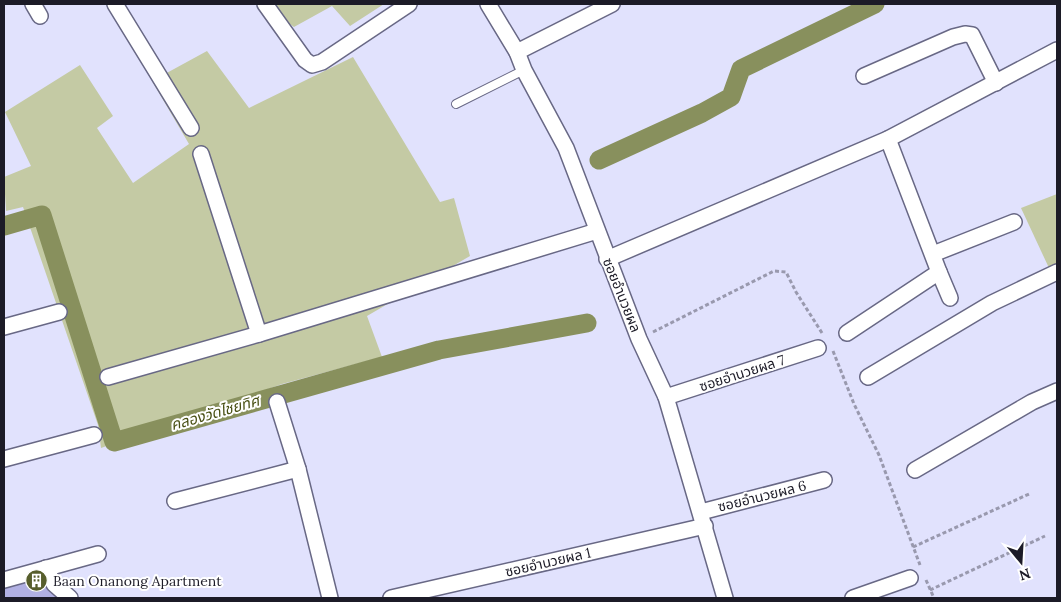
<svg xmlns="http://www.w3.org/2000/svg" width="1061" height="602" font-family="Lora,'Noto Sans Thai',serif">
<style>
.green{fill:#c4caa4}
.lines{fill:none;stroke-linecap:round;stroke-linejoin:round}
.canal{stroke:#88905d;stroke-width:19}
.building{fill:#b1b0e3}
.service-casing{stroke:#686885;stroke-width:10}
.minor-casing{stroke:#686885;stroke-width:18}
.path{stroke:#9999ae;stroke-width:3;stroke-dasharray:4 2.5;stroke-linecap:butt}
.service{stroke:#fff;stroke-width:8}
.minor{stroke:#fff;stroke-width:15}
.labels{text-anchor:middle;stroke-width:4;stroke-linejoin:round;paint-order:stroke}
.street-label{font-size:14px;fill:#1c1b27;stroke:#fff}
.poi-label{font-size:14px;fill:#1c1b27;stroke:#fff;text-anchor:start}
.water-label{font-size:15px;font-style:italic;fill:#474e12;stroke:#fff}
</style>
<rect width="100%" height="100%" fill="#e1e2fd"/>
<!-- green -->
<g class="green">
<path d="M277 4H384L350 26 332 6 294 27 270 10Z"/>
<path d="M207 51 249 108 353 57 440 202 454 198 470 256 367 316 382 357 282 384 101 448 98 425 23 207 6 211 4 177 31 166 5 112 80 65 113 116 97 128 133 183 189 144 152 81Z"/>
<path d="M1057 194V264L1049 268 1021 208Z"/>
</g>
<g class="lines">
<!-- canal -->
<g class="canal">
<path d="M599 160 702 113 731 97 741 69 875 4"/>
<path d="M4 226 42 215 114 442 439 350 587 323"/>
</g>
</g>
<!-- building -->
<path class="building" d="M47 575 56 598H4V587Z"/>
<g class="lines">
<defs>
<path id="service" d="M456 104 524 70"/>
<g id="minor">
<path d="M33 4 40 16"/>
<path d="M115 4 191 128"/>
<path d="M265 4 305 60 312 65 322 62 409 4"/>
<path d="M488 4 517 52 524 70 566 148 639 339 666 397 725 598"/>
<path d="M517 52 612 4"/>
<path d="M864 76 953 37 965 34 972 35 996 83"/>
<path d="M201 154 259 334"/>
<path d="M933 254 1014 222"/>
<path d="M607 259 888 139 1057 50"/>
<path d="M939 272 950 298"/>
<path d="M4 327 59 312"/>
<path d="M847 333 939 272 888 139"/>
<path d="M108 377 259 334 597 231"/>
<path d="M868 377 992 303 1057 272"/>
<path d="M666 397 818 348"/>
<path d="M277 402 298 469 330 598"/>
<path d="M4 459 94 435"/>
<path d="M915 470 1032 402 1057 391"/>
<path d="M175 501 298 469"/>
<path d="M701 512 824 480"/>
<path d="M46 568 54 584 70 598"/>
<path d="M4 580 98 554"/>
<path d="M391 598 705 526"/>
<path d="M853 598 910 578"/>
</g>
</defs>
<!-- service casing -->
<use href="#service" class="service-casing"/>
<!-- minor casing -->
<use href="#minor" class="minor-casing"/>
<!-- path -->
<g class="path">
<path d="M653 332 774 271 786 272 796 292 822 333"/>
<path d="M833 351 854 404 879 455 920 565"/>
<path d="M913 547 1029 494"/>
<path d="M926 580 934 598"/>
<path d="M930 590 1045 536"/>
</g>
<!-- service -->
<use href="#service" class="service"/>
<!-- minor -->
<use href="#minor" class="minor"/>
</g>
<!-- icons -->
<defs>
<symbol id="building-disc" viewBox="-11 -11 22 22"><circle r="9.5" fill="#575e2c" stroke="#fff"/><path d="M-4-6H4V6H1V3H-1V6H-4ZM-2.5-4.3h1.7v1.8h-1.7ZM.8-4.3h1.7v1.8H.8ZM-2.5-1h1.7V.8h-1.7ZM.8-1h1.7V.8H.8Z" fill="#fff"/></symbol>
</defs>
<g fill-rule="evenodd">
<use href="#building-disc" x="24" y="568" width="25" height="25"/>
</g>
<g class="labels">
<!-- street labels -->
<g class="street-label">
<text transform="translate(622 295) rotate(68)" y="5">ซอยอำนวยผล</text>
<text transform="translate(742 373) rotate(-18)" y="5">ซอยอำนวยผล 7</text>
<text transform="translate(762 496) rotate(-14)" y="5">ซอยอำนวยผล 6</text>
<text transform="translate(548 562) rotate(-13)" y="5">ซอยอำนวยผล 1</text>
</g>
<!-- poi labels -->
<g class="poi-label">
<text x="53" y="586">Baan Onanong Apartment</text>
</g>
<!-- water labels -->
<g class="water-label">
<text transform="translate(215 413) rotate(-16)" y="5">คลองวัดไชยทิศ</text>
</g>
</g>
<!-- border -->
<rect width="1061" height="602" fill="none" stroke="#1c1b27" stroke-width="10"/>
<!-- north arrow -->
<g transform="translate(1021 562) rotate(162)" stroke="#ffffff" stroke-width="4" paint-order="stroke">
<path d="M0-4L9 19L0 12L-9 19Z" fill="#1c1b27"/>
<text y="-8" font-size="14" font-weight="bold" text-anchor="middle" fill="#1c1b27">N</text>
</g>
</svg>
